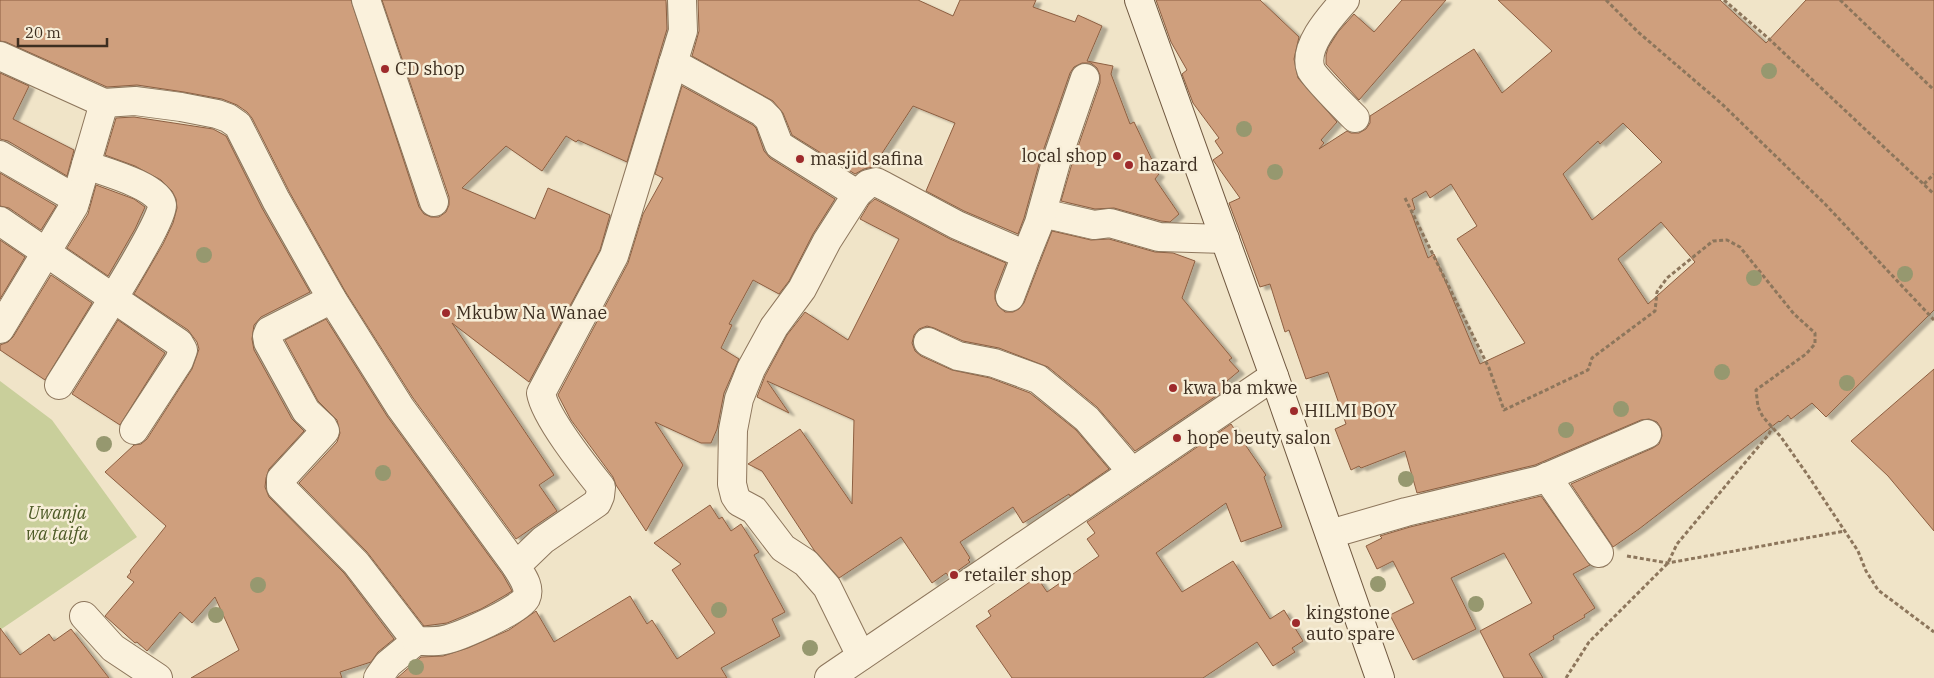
<svg xmlns="http://www.w3.org/2000/svg" width="1934" height="678" font-family="'IBM Plex Serif',serif">
<style>
.green{fill:#c9cf9b}
.building{fill:#cf9f7d;stroke:#8d5f41;fill-rule:evenodd;filter:url(#shadow)}
.lines{fill:none;stroke-linecap:round;stroke-linejoin:round}
.street-casing{stroke:#8d765c;stroke-width:30}
.secondary-casing{stroke:#6f573f;stroke-width:30}
.path{stroke:#8d765c;stroke-width:3;stroke-dasharray:4 2.5;stroke-linecap:butt}
.street{stroke:#faf1dc;stroke-width:28}
.secondary{stroke:#faf1dc;stroke-width:28}
.tree{fill:#96986f}
.poi-dot{fill:#9e2a2b;stroke:#f7eed8;stroke-width:2}
.labels{text-anchor:middle;stroke-width:5;stroke-linejoin:round;paint-order:stroke}
.poi-label{font-size:18px;fill:#3d2e20;stroke:#f7eed8;text-anchor:start}
.park-label{font-size:18px;font-style:italic;fill:#4d5a26;stroke:#f7eed8}
</style>
<defs>
<filter id="shadow"><feDropShadow dx="5.5" dy="3" stdDeviation="1" flood-color="#0004"/></filter>
</defs>
<rect width="100%" height="100%" fill="#f0e4c8"/>
<!-- green -->
<path class="green" d="M0 381 52 420 137 537 0 630Z"/>
<!-- building -->
<g class="building">
<path d="M0 0H351L419 207 424 214 431 217H439L446 212 449 205V197L382 0H666L667 29 627 162 578 140 576 142 566 136 542 171 506 146 462 188 535 219 548 188 610 215 600 250 529 382 452 323 554 475 539 485 557 511 516 539 413 398 345 291 290 193 252 118 247 112 237 105 222 99 184 92 137 85 107 87 6 42 0 41Z"/>
<path d="M698 0H918L953 16 960 0H1036L1033 7 1075 22 1078 15 1102 26 1087 61 1113 66 1111 74 1130 124 1134 122 1153 162 1152 169 1159 174 1155 179 1179 214 1170 222 1161 221 1114 208 1095 209 1061 201 1071 167 1100 83V75L1097 68 1091 63H1082L1074 67 1070 73 1041 157 1024 218 1018 234 964 211 926 191 955 123 913 106 873 167 864 169 855 174 792 135 783 113 773 101 692 56 699 31Z"/>
<path d="M1156 0H1260L1299 37 1294 59 1298 78 1337 122 1321 140 1324 143 1319 149 1347 131 1351 133H1359L1366 129 1370 123V116L1474 49 1502 93 1552 51 1498 0H1720L1766 43 1806 0H1934V310L1826 417 1812 403 1791 419 1788 415 1780 422 1779 421 1639 529 1613 547 1571 484 1653 448 1659 444 1662 436 1661 428 1657 422 1649 419 1641 420 1535 465 1417 493 1405 451 1361 468 1359 466 1351 470 1335 429 1346 424 1328 372 1306 379 1289 330 1285 332 1270 284 1260 287 1229 203 1240 198 1213 160 1223 153 1215 141 1219 138 1193 103 1182 74 1187 70 1171 42ZM1623 123 1662 162 1592 220 1563 174 1598 141 1600 144ZM1451 184 1477 226 1457 239 1525 343 1480 364 1434 254 1428 258 1411 212 1415 209 1412 199 1426 191 1430 198ZM1661 222 1695 262 1648 304 1618 259Z"/>
<path d="M1402 0H1446L1359 100 1326 64V55L1328 48 1338 32 1354 14 1374 32Z"/>
<path d="M0 73 29 86 13 119 74 150 67 176 8 141 0 139Z"/>
<path d="M682 86 753 125 756 128 764 151 770 158 835 199 813 234 789 281 779 294 753 280 729 324 732 325 721 348 739 359 724 393 717 429 711 443H701L655 422 683 465 646 531 616 485 613 477 571 420 558 395 628 263 643 214 663 178 655 174Z"/>
<path d="M134 117 213 129 226 136 262 208 310 292 261 317 254 325 252 339 254 350 292 419 304 431 269 469 266 478 265 487 269 497 344 573 394 639 378 652 371 662 340 672 342 678H191L239 650 215 597 192 623 180 612 147 651 137 642 135 643 105 616 134 582 127 577 131 572 130 571 166 526 105 472 134 445 141 444 147 439 192 369 199 349 197 342 188 330 134 294 163 244 173 223 177 208 176 199 172 191 161 180 135 166 105 155 116 118Z"/>
<path d="M0 173 56 206 41 230 9 208 0 206Z"/>
<path d="M96 185 134 199 145 207 135 229 108 276 67 248 88 214Z"/>
<path d="M875 199 950 239 1006 263 995 291V299L998 306 1005 312H1013L1019 309 1024 303 1052 231 1091 240 1109 239 1155 252 1173 253 1195 261 1182 298 1232 358 1229 360 1239 371 1227 381 1231 386 1135 451 1097 407 1048 367 999 348 963 341 934 328 927 326 919 329 914 335 912 343 915 351 921 356 952 370 990 378 1030 393 1076 430 1109 469 1070 496 1069 494 1023 523 1013 507 960 542 970 558 968 560 970 562 949 577 946 573 932 583 901 537 839 578 814 550 762 471 748 464 800 429 852 504 854 420 767 381 789 413 757 397 765 376 787 335 805 312 848 340 899 239 860 219 869 204Z"/>
<path d="M0 240 25 257 0 299Z"/>
<path d="M51 275 92 303 45 380 0 350V345L8 342 13 337Z"/>
<path d="M326 319 387 416 503 575 512 591 504 596 481 609 447 623 424 626 367 552 299 483 337 442 340 433 337 420 318 401 285 340Z"/>
<path d="M118 320 165 353 120 425 72 394Z"/>
<path d="M1934 369V531L1888 476 1851 441Z"/>
<path d="M1231 424 1266 475 1264 477 1282 527 1241 542 1226 503 1156 553 1182 592 1233 561 1270 619 1284 610 1303 641 1292 648 1295 652 1273 666 1257 642 1203 678H1012L976 626 991 616 988 611 1037 577 1047 592 1099 556 1087 539 1095 533 1087 522Z"/>
<path d="M1541 496 1590 565 1573 574 1595 608 1584 615 1585 617 1553 636 1554 639 1529 654 1543 678H1504L1480 631 1532 603 1504 553 1451 578 1476 629 1413 660 1390 615 1414 603 1393 561 1377 569 1366 546 1382 538 1380 536 1410 527Z"/>
<path d="M710 505 719 519 722 517 731 531 741 524 759 552 754 555 785 612 772 619 780 636 721 668 727 678H397L421 657 443 656 468 648 509 630 536 611 554 642 630 596 647 624 652 620 677 659 715 633 672 570 681 564 654 543Z"/>
<path d="M0 628 20 655 49 634 54 641 71 629 109 678H0Z"/>
</g>
<g class="lines">
<defs>
<g id="street">
<path d="M366 0 434 202"/>
<path d="M1345 0C1331 16 1302 47 1311 70 1314 77 1348 111 1355 118"/>
<path d="M0 56 104 103 74 206 0 329"/>
<path d="M673 63 762 112 769 119 779 145 857 194"/>
<path d="M104 103 135 101 181 107 217 114 228 118 238 125 276 200 332 299 400 407 516 566"/>
<path d="M0 155 76 199"/>
<path d="M1042 213 1094 225 1110 223 1159 237 1225 239"/>
<path d="M0 221 179 343 183 350 179 361 134 430"/>
<path d="M1010 297 1026 255"/>
<path d="M332 299 269 331 267 336 268 342 306 411 323 427 325 431 281 479V487L356 563 416 641 388 664 378 678"/>
<path d="M928 342 958 356 994 363 1038 379 1087 419 1132 472"/>
<path d="M59 385C73 362 165 221 162 205 159 186 102 171 86 165"/>
<path d="M1547 477 1599 553"/>
<path d="M1330 534 1406 512 1540 480 1647 434"/>
<path d="M84 616 113 648 158 678"/>
<path d="M416 641C425 641 435 642 444 640 459 637 519 611 526 598 531 587 522 576 516 566L543 540 597 503 600 496 601 487C585 467 545 417 541 393L614 256 683 31 682 0"/>
<path d="M861 656 827 587 806 563 783 548 754 510 739 502 735 496 732 484 733 430 739 399 751 369 774 327 802 289 827 241 857 194 868 184 876 182 884 186 957 225 1026 255 1039 223 1056 162 1085 78"/>
<path d="M829 678 1274 376"/>
</g>
<path id="secondary" d="M1139 0 1274 376 1380 678"/>
</defs>
<!-- street casing -->
<use href="#street" class="street-casing"/>
<!-- secondary casing -->
<use href="#secondary" class="secondary-casing"/>
<!-- path -->
<g class="path">
<path d="M1606 0 1638 32 1722 104 1825 204 1934 320"/>
<path d="M1724 0 1768 38 1934 194"/>
<path d="M1840 0 1934 90"/>
<path d="M1924 184 1934 174"/>
<path d="M1405 198 1489 368 1504 410 1588 370 1592 358 1655 311 1657 292 1667 278 1713 241 1727 240 1740 247 1794 314 1815 333V344L1806 354 1756 390 1758 407 1763 417 1781 437 1809 477 1858 551 1866 571 1878 590 1934 632"/>
<path d="M1627 556 1668 563 1845 531"/>
<path d="M1566 678 1589 642 1668 563 1677 544 1769 434 1772 427"/>
</g>
<!-- street -->
<use href="#street" class="street"/>
<!-- secondary -->
<use href="#secondary" class="secondary"/>
</g>
<!-- trees -->
<g class="tree">
<circle cx="1769" cy="71" r="8"/>
<circle cx="1244" cy="129" r="8"/>
<circle cx="1275" cy="172" r="8"/>
<circle cx="204" cy="255" r="8"/>
<circle cx="1905" cy="274" r="8"/>
<circle cx="1754" cy="278" r="8"/>
<circle cx="1722" cy="372" r="8"/>
<circle cx="1847" cy="383" r="8"/>
<circle cx="1621" cy="409" r="8"/>
<circle cx="1566" cy="430" r="8"/>
<circle cx="104" cy="444" r="8"/>
<circle cx="383" cy="473" r="8"/>
<circle cx="1406" cy="479" r="8"/>
<circle cx="1378" cy="584" r="8"/>
<circle cx="258" cy="585" r="8"/>
<circle cx="1476" cy="604" r="8"/>
<circle cx="719" cy="610" r="8"/>
<circle cx="216" cy="615" r="8"/>
<circle cx="810" cy="648" r="8"/>
<circle cx="416" cy="667" r="8"/>
</g>
<!-- markers -->
<g class="poi-dot">
<circle cx="385" cy="69" r="5"/>
<circle cx="1117" cy="156" r="5"/>
<circle cx="800" cy="159" r="5"/>
<circle cx="1129" cy="165" r="5"/>
<circle cx="446" cy="313" r="5"/>
<circle cx="1173" cy="388" r="5"/>
<circle cx="1294" cy="411" r="5"/>
<circle cx="1177" cy="438" r="5"/>
<circle cx="954" cy="575" r="5"/>
<circle cx="1296" cy="623" r="5"/>
</g>
<g class="labels">
<!-- poi labels -->
<g class="poi-label">
<text x="395" y="75">CD shop</text>
<text x="1107" y="162" text-anchor="end">local shop</text>
<text x="810" y="165">masjid safina</text>
<text x="1139" y="171">hazard</text>
<text x="456" y="319">Mkubw Na Wanae</text>
<text x="1183" y="394">kwa ba mkwe</text>
<text x="1304" y="417">HILMI BOY</text>
<text x="1187" y="444">hope beuty salon</text>
<text x="964" y="581">retailer shop</text>
<text x="1306" y="619">kingstone<tspan x="1306" dy="21">auto spare</tspan></text>
</g>
<!-- park labels -->
<g class="park-label">
<text x="57" y="519">Uwanja<tspan x="57" dy="21">wa taifa</tspan></text>
</g>
</g>
<!-- scale -->
<path d="M18 38v8h89v-8" fill="none" stroke="#3d2e20" stroke-width="2.5"/>
<text x="25" y="38" font-size="15" fill="#3d2e20" stroke="#f7eed8" stroke-width="4" paint-order="stroke">20 m</text>
</svg>
